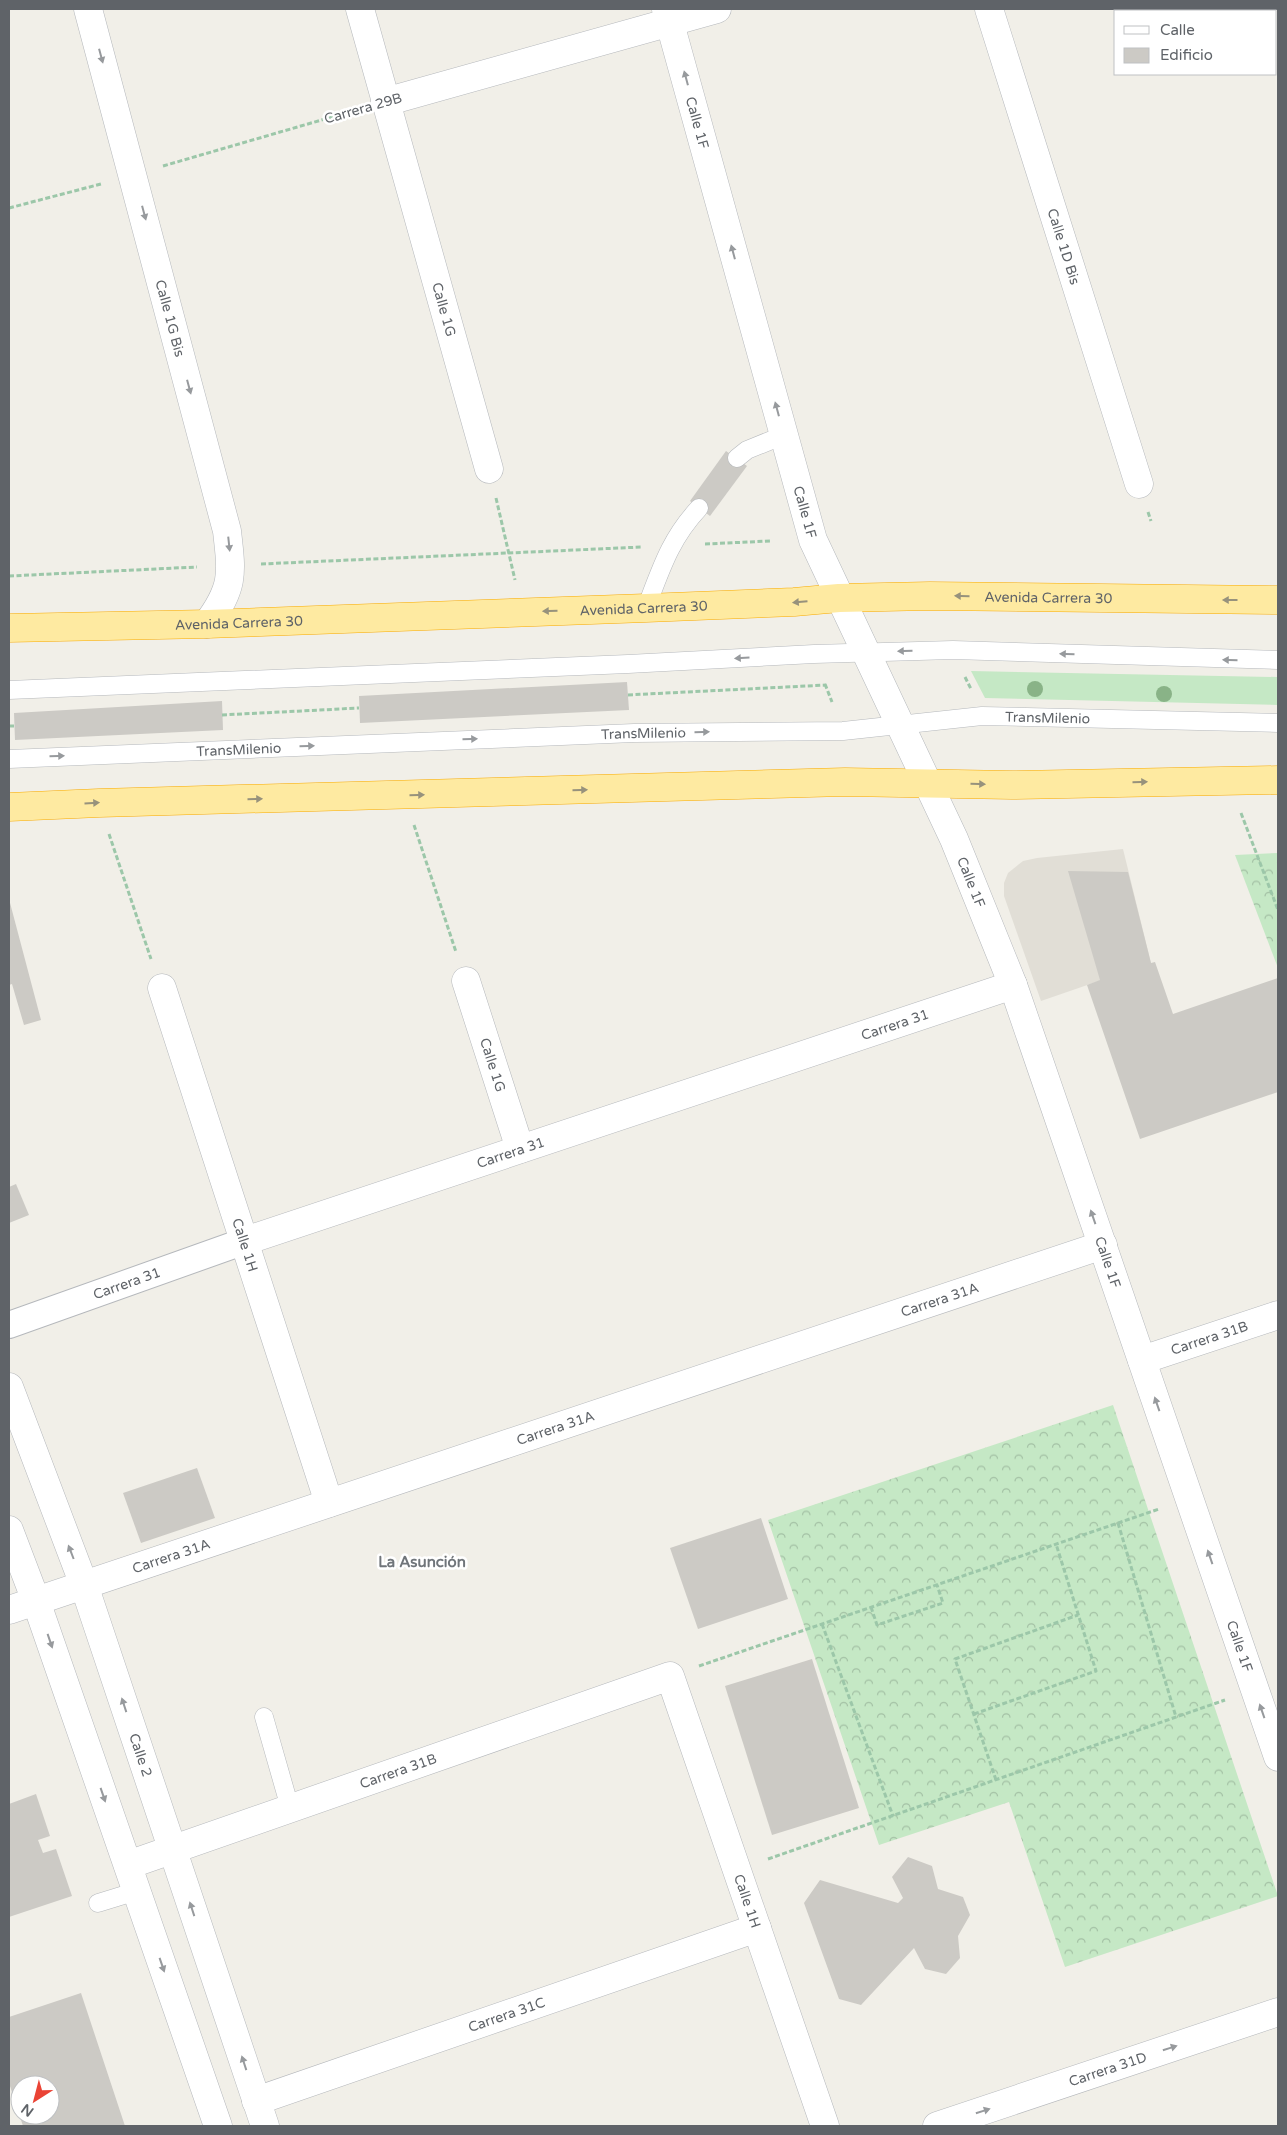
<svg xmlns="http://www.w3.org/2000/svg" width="1287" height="2135" font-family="'Varela Round',sans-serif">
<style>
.education{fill:#e1ded6}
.grass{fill:#c5e8c5}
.forest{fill:url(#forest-crowns)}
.building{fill:#cccac5;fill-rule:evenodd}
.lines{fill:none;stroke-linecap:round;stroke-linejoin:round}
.service-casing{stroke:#b5b8bc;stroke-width:19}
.pedestrian-casing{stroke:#b5b8bc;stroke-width:28}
.minor-casing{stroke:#b5b8bc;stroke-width:29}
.tertiary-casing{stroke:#b5b8bc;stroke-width:29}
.trunk-casing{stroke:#f9ab00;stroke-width:29}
.path{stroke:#9cc7a9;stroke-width:3;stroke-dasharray:5 2.5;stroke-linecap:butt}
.service{stroke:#fff;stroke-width:18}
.pedestrian{stroke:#fff;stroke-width:26}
.minor{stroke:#fff;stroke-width:28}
.tertiary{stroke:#fff;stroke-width:28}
.trunk{stroke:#feeaa1;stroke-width:28}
.tree{fill:#89b387}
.oneway{fill:#979a9d}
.oneway2{fill:#97927c}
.labels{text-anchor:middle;stroke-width:5;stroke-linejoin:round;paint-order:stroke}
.street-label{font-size:14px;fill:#5f6368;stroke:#fff}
.neighbourhood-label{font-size:15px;font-weight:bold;fill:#70757a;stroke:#fff}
</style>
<defs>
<pattern id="forest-crowns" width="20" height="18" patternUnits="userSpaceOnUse" patternTransform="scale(1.25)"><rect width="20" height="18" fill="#c5e8c5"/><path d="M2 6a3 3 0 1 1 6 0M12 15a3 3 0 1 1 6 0" fill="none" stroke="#a3c0a4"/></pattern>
</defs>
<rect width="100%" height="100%" fill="#f1efe8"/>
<!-- education -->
<path class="education" d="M1123 849 1151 963 1041 1001 1004 896V883L1008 873 1023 861 1037 858Z"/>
<!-- grass -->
<path class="grass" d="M971 671 1278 677V705L985 698Z"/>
<!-- forest -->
<g class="forest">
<path d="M1278 853V968L1235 855Z"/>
<path d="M1113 1405 1278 1896 1065 1967 1009 1802 879 1845 768 1520Z"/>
</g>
<!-- building -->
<g class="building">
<path d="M726 451 747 466 710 516 690 501Z"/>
<path d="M627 682 629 710 360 723 359 696Z"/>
<path d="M222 701 223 730 15 740 14 713Z"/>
<path d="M1068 871 1128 872 1151 963 1155 962 1173 1014 1278 978V1092L1140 1139 1087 985 1100 980Z"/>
<path d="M9 899 41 1020 24 1025 12 984 9 985Z"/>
<path d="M16 1184 29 1215 9 1223V1187Z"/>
<path d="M197 1468 215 1518 141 1543 123 1493Z"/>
<path d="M761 1518 788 1599 698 1629 670 1548Z"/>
<path d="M812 1659 859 1808 772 1835 725 1686Z"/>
<path d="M36 1794 50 1836 38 1840 43 1853 56 1849 72 1896 9 1917V1804Z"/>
<path d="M908 1857 932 1866 938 1889 963 1897 970 1915 958 1936 960 1958 946 1974 925 1969 914 1948 861 2005 839 1999 804 1903 820 1880 898 1903 903 1898 892 1877Z"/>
<path d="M81 1993 125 2126H23L9 2083V2017ZM20 2085H50V2115H20Z"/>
</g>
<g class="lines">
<defs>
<g id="service">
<path d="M737 458 747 450 784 435"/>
<path d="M646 608C661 569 670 539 699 508"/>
<path d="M9 690 628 664 814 654 953 650 1278 660"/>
<path id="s1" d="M9 759 634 733 843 731 982 716 1278 723"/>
<path d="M264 1717 290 1808"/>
<path d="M98 1903 137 1891"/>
</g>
<g id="pedestrian">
<path id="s2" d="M9 1325 245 1241"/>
</g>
<g id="minor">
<path id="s3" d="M88 9 227 531C232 574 234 588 207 624"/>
<path id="s4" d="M360 9 489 469"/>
<path id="s5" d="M989 9 1139 484"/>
<path d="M385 102 717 9"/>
<path id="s6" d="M466 981 520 1149"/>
<path id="s7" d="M162 988 329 1503"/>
<path id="s8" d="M245 1241 1013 985"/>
<path id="s9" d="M1142 1360 1278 1315"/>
<path id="s10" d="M9 1610 1103 1245"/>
<path id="s11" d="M128 1865 670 1676 825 2126"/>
<path id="s12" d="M256 2101 757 1928"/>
</g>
<g id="tertiary">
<path id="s13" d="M666 9 813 540 954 839 1013 985 1278 1757"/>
<path id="s14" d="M9 1387 84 1585 265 2126"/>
<path d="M9 1530 36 1601 218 2126"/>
<path id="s15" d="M937 2126 1278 2012"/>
</g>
<g id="trunk">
<path id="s16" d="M9 628 207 624 646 608 794 602 839 598 930 596 1278 600"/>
<path d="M9 807 99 803 845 782 1012 785 1278 780"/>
</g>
</defs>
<!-- service casing -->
<use href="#service" class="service-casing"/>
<!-- pedestrian casing -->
<use href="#pedestrian" class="pedestrian-casing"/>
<!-- minor casing -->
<use href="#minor" class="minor-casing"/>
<!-- tertiary casing -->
<use href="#tertiary" class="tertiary-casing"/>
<!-- trunk casing -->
<use href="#trunk" class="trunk-casing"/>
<!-- path -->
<g class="path">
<path d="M163 166 356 110"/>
<path d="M9 208 101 184"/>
<path d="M496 498 515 580"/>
<path d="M1148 512 1151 521"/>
<path d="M705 544 770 541"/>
<path d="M261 564 642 547"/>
<path d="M9 576 197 567"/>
<path d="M965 677 971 689"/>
<path d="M825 684 832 702"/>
<path d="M628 695 826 685"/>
<path d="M222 715 359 708"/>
<path d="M9 726H15"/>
<path d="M1241 813 1278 910"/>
<path d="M414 825 456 952"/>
<path d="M109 834 151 959"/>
<path d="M1118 1523 1176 1717"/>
<path d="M871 1607 877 1625 943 1603 937 1585"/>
<path d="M822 1624 893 1816"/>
<path d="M699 1666 1159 1509"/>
<path d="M974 1714 1096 1671 1056 1544"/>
<path d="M996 1780 955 1659 1078 1615"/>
<path d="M768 1859 1225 1700"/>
</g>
<!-- service -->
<use href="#service" class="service"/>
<!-- pedestrian -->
<use href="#pedestrian" class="pedestrian"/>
<!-- minor -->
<use href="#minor" class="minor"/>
<!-- tertiary -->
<use href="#tertiary" class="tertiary"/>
<!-- trunk -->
<use href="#trunk" class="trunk"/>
</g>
<!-- trees -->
<g class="tree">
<circle cx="1035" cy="689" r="8"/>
<circle cx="1164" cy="694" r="8"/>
</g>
<!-- one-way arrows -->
<defs><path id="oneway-solid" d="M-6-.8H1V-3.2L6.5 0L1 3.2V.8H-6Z" transform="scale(1.25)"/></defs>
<g class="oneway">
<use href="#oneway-solid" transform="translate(101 56) rotate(75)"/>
<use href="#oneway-solid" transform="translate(686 78) rotate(-105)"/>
<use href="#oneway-solid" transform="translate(144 213) rotate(75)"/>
<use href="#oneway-solid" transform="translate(733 252) rotate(-105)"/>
<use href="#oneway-solid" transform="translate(189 387) rotate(75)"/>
<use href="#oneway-solid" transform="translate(777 409) rotate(-105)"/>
<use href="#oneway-solid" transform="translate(229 544) rotate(84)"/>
<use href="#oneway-solid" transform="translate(905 651) rotate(178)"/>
<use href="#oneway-solid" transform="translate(1067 654) rotate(-178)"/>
<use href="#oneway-solid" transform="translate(742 658) rotate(177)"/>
<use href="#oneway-solid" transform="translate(1230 660) rotate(-179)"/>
<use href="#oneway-solid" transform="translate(702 732) rotate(-1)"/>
<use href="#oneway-solid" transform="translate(470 739) rotate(-2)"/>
<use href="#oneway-solid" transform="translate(307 746) rotate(-2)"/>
<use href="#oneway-solid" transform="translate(57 756) rotate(-2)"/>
<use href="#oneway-solid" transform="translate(1093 1217) rotate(-109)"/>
<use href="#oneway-solid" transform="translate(1157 1404) rotate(-109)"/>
<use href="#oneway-solid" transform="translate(71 1552) rotate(-111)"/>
<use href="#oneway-solid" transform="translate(1210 1557) rotate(-109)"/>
<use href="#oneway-solid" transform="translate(50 1641) rotate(71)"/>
<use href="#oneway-solid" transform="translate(124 1705) rotate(-108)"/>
<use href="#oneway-solid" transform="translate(1262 1711) rotate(-109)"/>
<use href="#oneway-solid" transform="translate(103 1795) rotate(71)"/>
<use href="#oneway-solid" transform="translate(192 1909) rotate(-108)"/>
<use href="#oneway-solid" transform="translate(162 1965) rotate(71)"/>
<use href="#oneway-solid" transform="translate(1170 2048) rotate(-18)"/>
<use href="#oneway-solid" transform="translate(244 2063) rotate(-108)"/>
<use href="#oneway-solid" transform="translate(983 2111) rotate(-18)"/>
</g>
<g class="oneway2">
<use href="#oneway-solid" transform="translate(962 596) rotate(-179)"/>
<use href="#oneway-solid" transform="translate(1230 600) rotate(-180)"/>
<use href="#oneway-solid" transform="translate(800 602) rotate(175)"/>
<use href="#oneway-solid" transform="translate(550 611) rotate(178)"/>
<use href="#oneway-solid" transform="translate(1140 782) rotate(-1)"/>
<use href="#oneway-solid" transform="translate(978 784) rotate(1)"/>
<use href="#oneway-solid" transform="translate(580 790) rotate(-1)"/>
<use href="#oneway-solid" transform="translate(417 795) rotate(-1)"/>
<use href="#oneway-solid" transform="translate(255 799) rotate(-1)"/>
<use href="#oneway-solid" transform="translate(92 803) rotate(-3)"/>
</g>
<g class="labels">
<!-- street labels -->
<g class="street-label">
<text transform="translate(363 108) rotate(-16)" y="5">Carrera 29B</text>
<text dy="5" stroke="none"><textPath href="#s13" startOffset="118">Calle 1F</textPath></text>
<text dy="5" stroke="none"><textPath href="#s5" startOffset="249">Calle 1D Bis</textPath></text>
<text dy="5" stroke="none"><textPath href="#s4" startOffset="312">Calle 1G</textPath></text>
<text dy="5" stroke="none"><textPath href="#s3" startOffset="320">Calle 1G Bis</textPath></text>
<text dy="5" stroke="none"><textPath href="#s13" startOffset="522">Calle 1F</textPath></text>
<text dy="5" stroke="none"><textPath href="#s16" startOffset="1040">Avenida Carrera 30</textPath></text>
<text dy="5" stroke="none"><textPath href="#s16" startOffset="635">Avenida Carrera 30</textPath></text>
<text dy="5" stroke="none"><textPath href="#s16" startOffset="230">Avenida Carrera 30</textPath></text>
<text dy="5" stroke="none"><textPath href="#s1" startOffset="1040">TransMilenio</textPath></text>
<text dy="5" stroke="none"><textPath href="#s1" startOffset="635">TransMilenio</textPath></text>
<text dy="5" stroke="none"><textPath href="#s1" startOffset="230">TransMilenio</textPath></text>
<text dy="5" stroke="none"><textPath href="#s13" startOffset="928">Calle 1F</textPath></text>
<text dy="5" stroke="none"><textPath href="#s8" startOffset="685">Carrera 31</textPath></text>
<text dy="5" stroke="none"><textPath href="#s6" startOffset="88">Calle 1G</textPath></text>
<text dy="5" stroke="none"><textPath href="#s8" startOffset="280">Carrera 31</textPath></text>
<text dy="5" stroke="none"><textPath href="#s7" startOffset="270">Calle 1H</textPath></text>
<text dy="5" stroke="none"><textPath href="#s13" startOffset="1332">Calle 1F</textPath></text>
<text dy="5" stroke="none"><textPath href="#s2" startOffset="125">Carrera 31</textPath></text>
<text dy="5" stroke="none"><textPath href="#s10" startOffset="981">Carrera 31A</textPath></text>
<text dy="5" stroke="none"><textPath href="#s9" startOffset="71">Carrera 31B</textPath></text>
<text dy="5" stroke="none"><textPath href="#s10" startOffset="576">Carrera 31A</textPath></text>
<text dy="5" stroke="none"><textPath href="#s10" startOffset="171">Carrera 31A</textPath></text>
<text dy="5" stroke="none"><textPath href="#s13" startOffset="1738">Calle 1F</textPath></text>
<text dy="5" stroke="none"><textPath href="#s14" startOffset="391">Calle 2</textPath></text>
<text dy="5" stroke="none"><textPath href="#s11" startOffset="286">Carrera 31B</textPath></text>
<text dy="5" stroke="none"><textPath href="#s11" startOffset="812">Calle 1H</textPath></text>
<text dy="5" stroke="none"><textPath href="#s12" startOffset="265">Carrera 31C</textPath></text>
<text dy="5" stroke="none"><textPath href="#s15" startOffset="180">Carrera 31D</textPath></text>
</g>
<!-- neighbourhood labels -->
<g class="neighbourhood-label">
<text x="422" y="1567">La Asunción</text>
</g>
</g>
<!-- border -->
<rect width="1287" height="2135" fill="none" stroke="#5f6368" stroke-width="20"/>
<!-- legend -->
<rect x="1114" y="10" width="162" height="65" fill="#ffffff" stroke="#bfc1c3"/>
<rect x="1124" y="26" width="25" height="8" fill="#ffffff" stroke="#bfc1c3"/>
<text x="1160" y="35" font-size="15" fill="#5f6368">Calle</text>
<rect x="1124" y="48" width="25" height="15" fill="#cccac5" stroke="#bfc1c3"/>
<text x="1160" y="60" font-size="15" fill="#5f6368">Edificio</text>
<!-- north arrow -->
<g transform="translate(35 2100) rotate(216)"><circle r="24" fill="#ffffff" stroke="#bfc1c3"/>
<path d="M0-4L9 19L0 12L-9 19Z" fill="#ea4335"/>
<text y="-8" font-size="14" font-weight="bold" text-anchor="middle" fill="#5f6368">N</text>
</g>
</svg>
